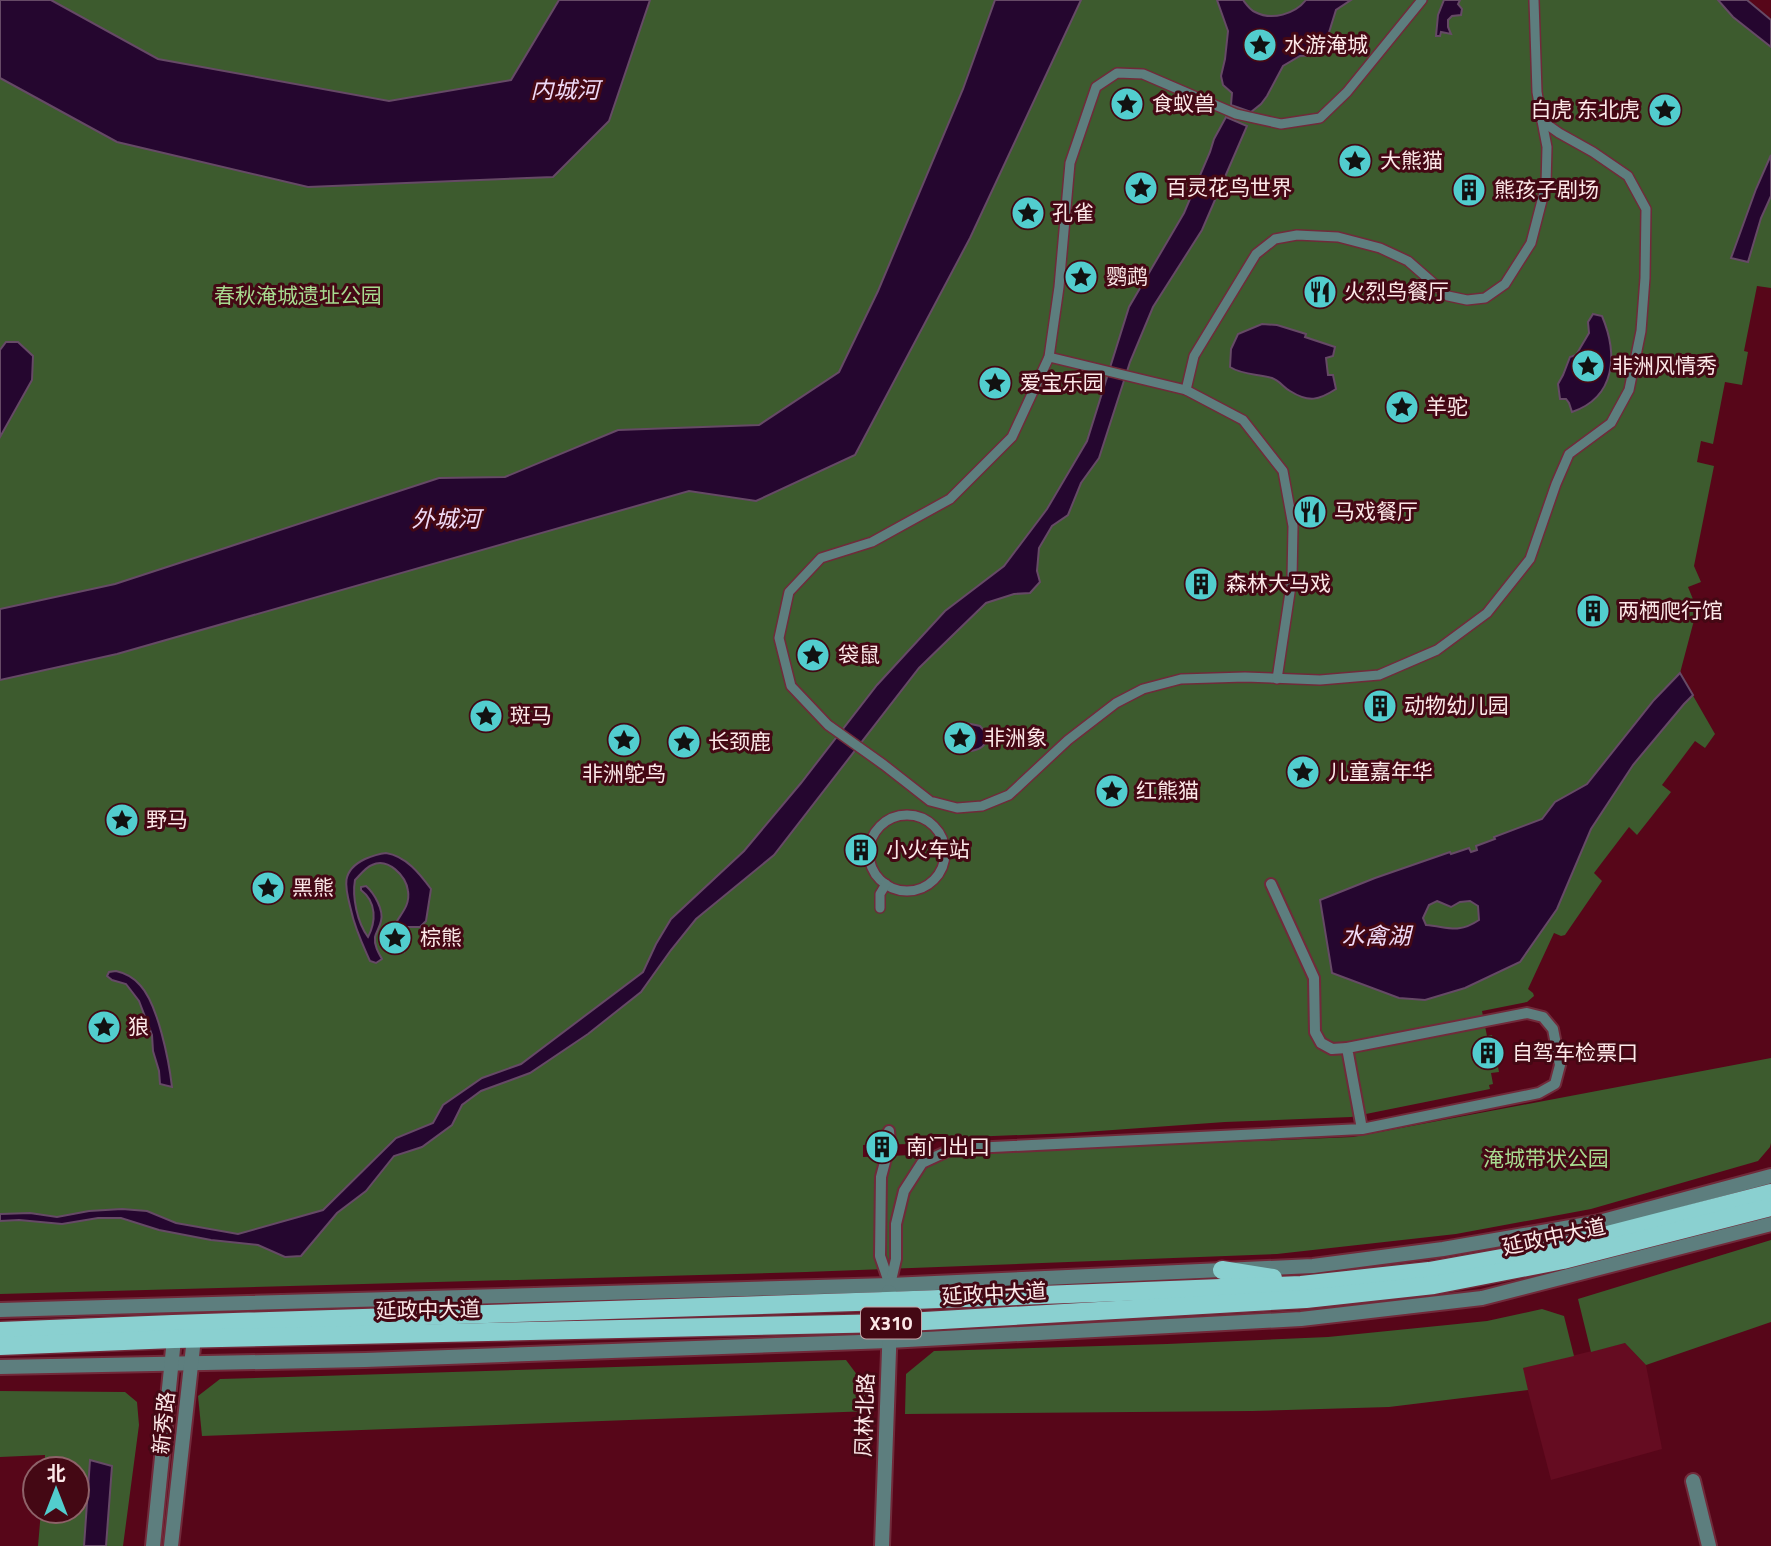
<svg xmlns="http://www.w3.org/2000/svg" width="1771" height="1546" font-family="'Titillium Web','Noto Sans SC',sans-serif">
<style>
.built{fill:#650c21}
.green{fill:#3d5b2e}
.water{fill:#25062f;stroke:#664a66;stroke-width:2;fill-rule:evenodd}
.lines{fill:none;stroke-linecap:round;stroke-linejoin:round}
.pedestrian-casing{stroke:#712a3a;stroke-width:12}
.minor-casing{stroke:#712a3a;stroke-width:14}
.tertiary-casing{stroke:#712a3a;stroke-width:18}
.primary-casing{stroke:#712a3a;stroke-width:21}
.pedestrian{stroke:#5d7e7e;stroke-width:9}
.minor{stroke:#5d7e7e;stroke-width:10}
.tertiary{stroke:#5d7e7e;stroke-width:14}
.primary{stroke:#8ad0d0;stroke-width:18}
.labels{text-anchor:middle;stroke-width:6;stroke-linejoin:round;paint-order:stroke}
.shield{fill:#440814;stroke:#c5a5a8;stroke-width:2}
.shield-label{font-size:19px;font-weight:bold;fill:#fce8e8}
.poi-label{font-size:21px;fill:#fce8e8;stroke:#440814;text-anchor:start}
.park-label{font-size:21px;fill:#a7da8f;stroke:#440814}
.street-label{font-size:21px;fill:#fce8e8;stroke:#440814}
.water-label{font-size:23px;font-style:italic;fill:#efdaf7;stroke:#440814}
</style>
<rect width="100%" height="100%" fill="#570619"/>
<!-- built -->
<path class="built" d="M1625 1343 1646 1365 1662 1449 1551 1480 1522 1368Z"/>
<!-- green -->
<g class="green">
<path d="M0 0H1718L1733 17 1771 47V155L1756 189 1731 258 1748 262 1761 218 1771 196V288L1757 286 1744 351 1748 352 1742 385 1725 382 1713 444 1701 441 1697 462 1714 466 1694 566 1701 582 1688 587 1697 609 1680 673 1715 734 1705 748 1695 741 1662 785 1671 792 1637 835 1629 827 1594 873 1602 881 1565 935 1561 936 1554 933 1528 989 1533 993 1534 996 1527 1002 1482 1011 1487 1036 1492 1035 1499 1072 1491 1073 1493 1084 1489 1085 1490 1089 1351 1117 1225 1122 1071 1133 920 1139 911 1144 863 1145V1157L1353 1137 1771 1058V1143L1770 1147 1758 1161 1591 1209 1456 1234 1277 1254 806 1272 0 1294Z"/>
<path d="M1771 1240V1322L1646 1365 1625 1343 1591 1352 1578 1299Z"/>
<path d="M1542 1309 1564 1316 1574 1356 1523 1368 1528 1390 1389 1407 1252 1411 905 1414 906 1374 934 1351 1167 1344 1328 1337 1487 1321Z"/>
<path d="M846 1360 867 1388 871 1411 202 1436 198 1396 220 1379Z"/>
<path d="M0 1391 125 1392 137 1402 139 1425 123 1546H38L41 1511H77V1469H44L45 1455 0 1457Z"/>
</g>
<!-- water -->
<g class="water">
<path d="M0 0H51L158 59 389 101 511 80 559 0H650L609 121 553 177 308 187 117 142 0 78Z"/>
<path d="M995 0H1081L970 238 855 455 756 501 689 491 117 654 0 680V609L115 584 439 478 505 477 618 430 759 425 839 372 878 291 963 89Z"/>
<path d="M1217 0H1243C1246 4 1250 10 1255 12 1272 21 1295 14 1306 0H1351L1336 10 1326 42 1316 55 1300 56 1283 66 1267 96 1261 104 1251 112 1231 105 1232 93 1223 85 1221 76 1225 59 1228 31Z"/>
<path d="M1444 0H1460L1458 4 1462 9 1461 15 1452 16 1448 20V27L1451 34 1441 32 1440 36H1436L1438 15Z"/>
<path d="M1718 0H1747L1771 20V47L1733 17Z"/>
<path d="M1226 117 1247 126 1202 230 1153 307 1130 362 1099 458 1081 483 1068 515 1052 526 1039 548 1037 571 1040 582 1030 593 1014 594 986 603 919 668 774 855 696 919 671 950 641 992 588 1034 530 1073 481 1091 462 1105 452 1125 422 1147 394 1156 366 1191 337 1213 301 1256 285 1257 258 1245 211 1240 159 1230 121 1218H98L62 1224 19 1220 0 1221V1214L30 1213 57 1217 89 1211 122 1209 147 1211 176 1223 238 1234 323 1210 396 1138 433 1123 443 1105 482 1078 521 1064 643 972 656 944 671 919 744 851 801 783 877 685 945 611 1004 566 1047 509 1087 441 1129 307 1184 213 1210 152 1214 139Z"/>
<path d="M1771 155V196L1761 218 1748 262 1731 258 1756 189Z"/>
<path d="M1593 314 1602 316C1618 354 1616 397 1572 412L1569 403 1566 399H1560L1558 384 1563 375 1570 357 1576 355 1589 333 1588 322Z"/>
<path d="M1262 324 1277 325 1306 334 1305 337 1335 347 1333 356 1326 358 1328 375H1333L1336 389C1319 400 1309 403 1290 391 1283 387 1280 381 1272 378 1258 374 1242 375 1230 367L1231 349 1238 334Z"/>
<path d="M6 342H18L33 356 32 380 0 437V350Z"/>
<path d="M1680 673 1693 695 1684 704 1633 765 1591 829 1557 909 1520 962 1465 988 1425 1000 1399 998 1332 973 1320 900 1375 878 1450 852 1451 854 1469 848 1471 852 1477 850 1476 846 1495 839 1494 837 1542 819 1555 802 1587 784 1654 700ZM1437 901 1451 907 1460 902 1470 901 1478 906 1479 920C1458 934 1449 927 1426 925L1423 918 1429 905Z"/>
<path d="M966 723 980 726 989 736C983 754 964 755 950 743L953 732Z"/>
<path d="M386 853C406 856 420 874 431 889L426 921 420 927H408L404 951 392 932C395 918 411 909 408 891 406 876 388 857 372 865 366 867 360 875 355 880 352 897 357 922 368 937 376 922 377 902 361 890V887L366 886C374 893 384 910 381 921 380 927 376 932 375 937 374 945 378 952 382 959L376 963 370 961C362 943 355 929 351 910 345 887 340 871 365 859 372 856 378 854 386 853Z"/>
<path d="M116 971C125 973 134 978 140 985 158 1004 169 1061 172 1087L160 1084 159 1071 153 1051 152 1035 139 1001 126 984 112 980 107 976 109 972Z"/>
<path d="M90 1460 112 1466 106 1546H84Z"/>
</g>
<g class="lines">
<defs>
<g id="pedestrian">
<path d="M1422 0 1347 92 1320 118 1281 124 1236 114 1143 74 1117 73 1096 87 1070 163 1059 287 1049 357 1012 437 950 499 872 542 821 558 789 592 779 638 791 686 828 725 884 765 930 801 957 808 982 806 1009 795 1068 740 1116 703 1143 689 1181 679 1245 677 1320 680 1379 675 1437 650 1487 613 1530 559 1556 484 1569 454 1611 423 1629 390 1641 331 1645 278 1646 209 1628 176 1593 152 1559 133 1542 121 1537 92 1534 0"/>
<path d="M1049 357 1186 390 1243 420 1283 471 1293 526 1292 579 1277 679"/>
<path d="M1186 390 1194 356 1256 254 1275 239 1297 235 1338 237 1380 248 1408 261 1448 296 1467 300 1485 298 1505 284 1531 243 1546 185 1547 147 1542 121"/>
<circle cx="907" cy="853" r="38"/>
<path d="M880 908V894L886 884"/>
</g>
<g id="minor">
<path d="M1271 884 1314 978 1315 1032 1321 1043 1332 1049 1347 1048"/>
<path d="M889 1131 890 1143 881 1177 880 1256 890 1285"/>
<path d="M890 1285 896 1259V1224L904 1191 922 1163 952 1149 1362 1129 1539 1093 1555 1084 1560 1065 1553 1029 1543 1017 1527 1013 1347 1048 1362 1129"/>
</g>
<g id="tertiary">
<path d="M0 1310 890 1285 1313 1266 1443 1249 1599 1222 1771 1176"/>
<path d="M0 1367 365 1360 889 1341 1301 1319 1482 1298 1771 1224"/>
<path d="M1693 1481 1709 1546"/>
<path d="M153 1546 174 1339V1331"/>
<path d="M171 1546 194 1338V1328"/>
<path d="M882 1546 890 1323 887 1301 889 1292"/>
</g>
<g id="primary">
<path d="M1222 1270 1273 1278"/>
<path d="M0 1331 173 1324 887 1301 1301 1285 1429 1271 1557 1248 1771 1193"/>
<path d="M0 1346 174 1339 890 1323 1306 1299 1434 1285 1563 1260 1771 1207"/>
</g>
</defs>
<!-- pedestrian casing -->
<use href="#pedestrian" class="pedestrian-casing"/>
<!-- minor casing -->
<use href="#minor" class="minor-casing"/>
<!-- tertiary casing -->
<use href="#tertiary" class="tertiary-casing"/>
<!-- primary casing -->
<use href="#primary" class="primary-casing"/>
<!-- pedestrian -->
<use href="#pedestrian" class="pedestrian"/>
<!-- minor -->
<use href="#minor" class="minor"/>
<!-- tertiary -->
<use href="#tertiary" class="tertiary"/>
<!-- primary -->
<use href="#primary" class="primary"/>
</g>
<!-- icons -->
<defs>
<symbol id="sight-disc" viewBox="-11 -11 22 22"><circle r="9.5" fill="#52cdce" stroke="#440814"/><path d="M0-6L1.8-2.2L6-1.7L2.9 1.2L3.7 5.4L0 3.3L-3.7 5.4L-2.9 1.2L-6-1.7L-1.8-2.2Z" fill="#111"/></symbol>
<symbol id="building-disc" viewBox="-11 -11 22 22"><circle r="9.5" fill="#52cdce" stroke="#440814"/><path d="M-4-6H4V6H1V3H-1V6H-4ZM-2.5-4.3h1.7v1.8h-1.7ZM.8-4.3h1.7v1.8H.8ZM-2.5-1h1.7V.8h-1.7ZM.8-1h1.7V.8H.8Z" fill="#111"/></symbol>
<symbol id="restaurant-disc" viewBox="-11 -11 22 22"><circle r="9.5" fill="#52cdce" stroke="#440814"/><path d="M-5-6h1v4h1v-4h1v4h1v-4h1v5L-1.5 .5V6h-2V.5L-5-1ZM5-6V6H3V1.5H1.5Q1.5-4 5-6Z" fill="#111"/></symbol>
</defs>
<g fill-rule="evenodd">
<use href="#sight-disc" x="1241" y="26" width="38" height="38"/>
<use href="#sight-disc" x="1108" y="85" width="38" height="38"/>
<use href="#sight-disc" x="1646" y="91" width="38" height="38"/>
<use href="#sight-disc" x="1336" y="142" width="38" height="38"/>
<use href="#sight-disc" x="1122" y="169" width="38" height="38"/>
<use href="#building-disc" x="1450" y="171" width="38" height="38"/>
<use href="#sight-disc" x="1009" y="194" width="38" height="38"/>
<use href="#sight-disc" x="1062" y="258" width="38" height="38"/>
<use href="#restaurant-disc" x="1301" y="273" width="38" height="38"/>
<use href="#sight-disc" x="1569" y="347" width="38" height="38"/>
<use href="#sight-disc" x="976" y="364" width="38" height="38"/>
<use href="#sight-disc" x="1383" y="388" width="38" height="38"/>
<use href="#restaurant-disc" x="1291" y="493" width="38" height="38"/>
<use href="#building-disc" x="1182" y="565" width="38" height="38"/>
<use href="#building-disc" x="1574" y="592" width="38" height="38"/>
<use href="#sight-disc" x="794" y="636" width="38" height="38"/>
<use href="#building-disc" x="1361" y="687" width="38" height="38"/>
<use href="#sight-disc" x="467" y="697" width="38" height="38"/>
<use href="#sight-disc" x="941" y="719" width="38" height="38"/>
<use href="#sight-disc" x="605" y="721" width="38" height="38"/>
<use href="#sight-disc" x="665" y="723" width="38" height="38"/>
<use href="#sight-disc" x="1284" y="753" width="38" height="38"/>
<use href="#sight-disc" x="1093" y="772" width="38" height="38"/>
<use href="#sight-disc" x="103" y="801" width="38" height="38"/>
<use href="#building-disc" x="842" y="831" width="38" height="38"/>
<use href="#sight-disc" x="249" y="869" width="38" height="38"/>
<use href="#sight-disc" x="376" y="919" width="38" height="38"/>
<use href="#sight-disc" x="85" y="1008" width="38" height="38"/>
<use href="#building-disc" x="1469" y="1034" width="38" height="38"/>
<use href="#building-disc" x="863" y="1128" width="38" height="38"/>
</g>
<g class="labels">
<!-- shield labels -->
<rect class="shield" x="861" y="1307.5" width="60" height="31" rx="5"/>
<g class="shield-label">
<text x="891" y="1330">X310</text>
</g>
<!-- poi labels -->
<g class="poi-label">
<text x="1284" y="52">水游淹城</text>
<text x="1152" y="111">食蚁兽</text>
<text x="1640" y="117" text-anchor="end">白虎 东北虎</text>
<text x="1380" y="168">大熊猫</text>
<text x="1166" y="195">百灵花鸟世界</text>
<text x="1494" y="197">熊孩子剧场</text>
<text x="1052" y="220">孔雀</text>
<text x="1106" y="284">鹦鹉</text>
<text x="1344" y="299">火烈鸟餐厅</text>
<text x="1612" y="373">非洲风情秀</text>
<text x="1020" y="390">爱宝乐园</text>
<text x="1426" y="414">羊驼</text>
<text x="1334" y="519">马戏餐厅</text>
<text x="1226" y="591">森林大马戏</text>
<text x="1618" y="618">两栖爬行馆</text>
<text x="838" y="662">袋鼠</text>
<text x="1404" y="713">动物幼儿园</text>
<text x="510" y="723">斑马</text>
<text x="984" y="745">非洲象</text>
<text x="708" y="749">长颈鹿</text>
<text x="1328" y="779">儿童嘉年华</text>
<text x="624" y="781" text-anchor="middle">非洲鸵鸟</text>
<text x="1136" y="798">红熊猫</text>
<text x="146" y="827">野马</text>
<text x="886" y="857">小火车站</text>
<text x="292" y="895">黑熊</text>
<text x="420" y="945">棕熊</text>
<text x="128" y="1034">狼</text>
<text x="1512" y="1060">自驾车检票口</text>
<text x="906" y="1154">南门出口</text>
</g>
<!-- park labels -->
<g class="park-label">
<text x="298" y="303">春秋淹城遗址公园</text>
<text x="1546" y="1166">淹城带状公园</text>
</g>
<!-- street labels -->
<g class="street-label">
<text transform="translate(1554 1237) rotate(-12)" y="7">延政中大道</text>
<text transform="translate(994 1294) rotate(-3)" y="7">延政中大道</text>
<text transform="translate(428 1310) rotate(-1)" y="7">延政中大道</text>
<text transform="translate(865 1415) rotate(-88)" y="7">凤林北路</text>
<text transform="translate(164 1423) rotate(-84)" y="7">新秀路</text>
</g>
<!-- water labels -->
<g class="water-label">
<text x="565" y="98">内城河</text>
<text x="446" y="527">外城河</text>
<text x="1376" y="944">水禽湖</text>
</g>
</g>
<!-- north arrow -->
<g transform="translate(56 1490)"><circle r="33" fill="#440814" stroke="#8e6269" stroke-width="2"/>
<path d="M0-5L12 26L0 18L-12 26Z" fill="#52cdce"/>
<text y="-10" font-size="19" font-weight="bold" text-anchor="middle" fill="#fce8e8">北</text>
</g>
</svg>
